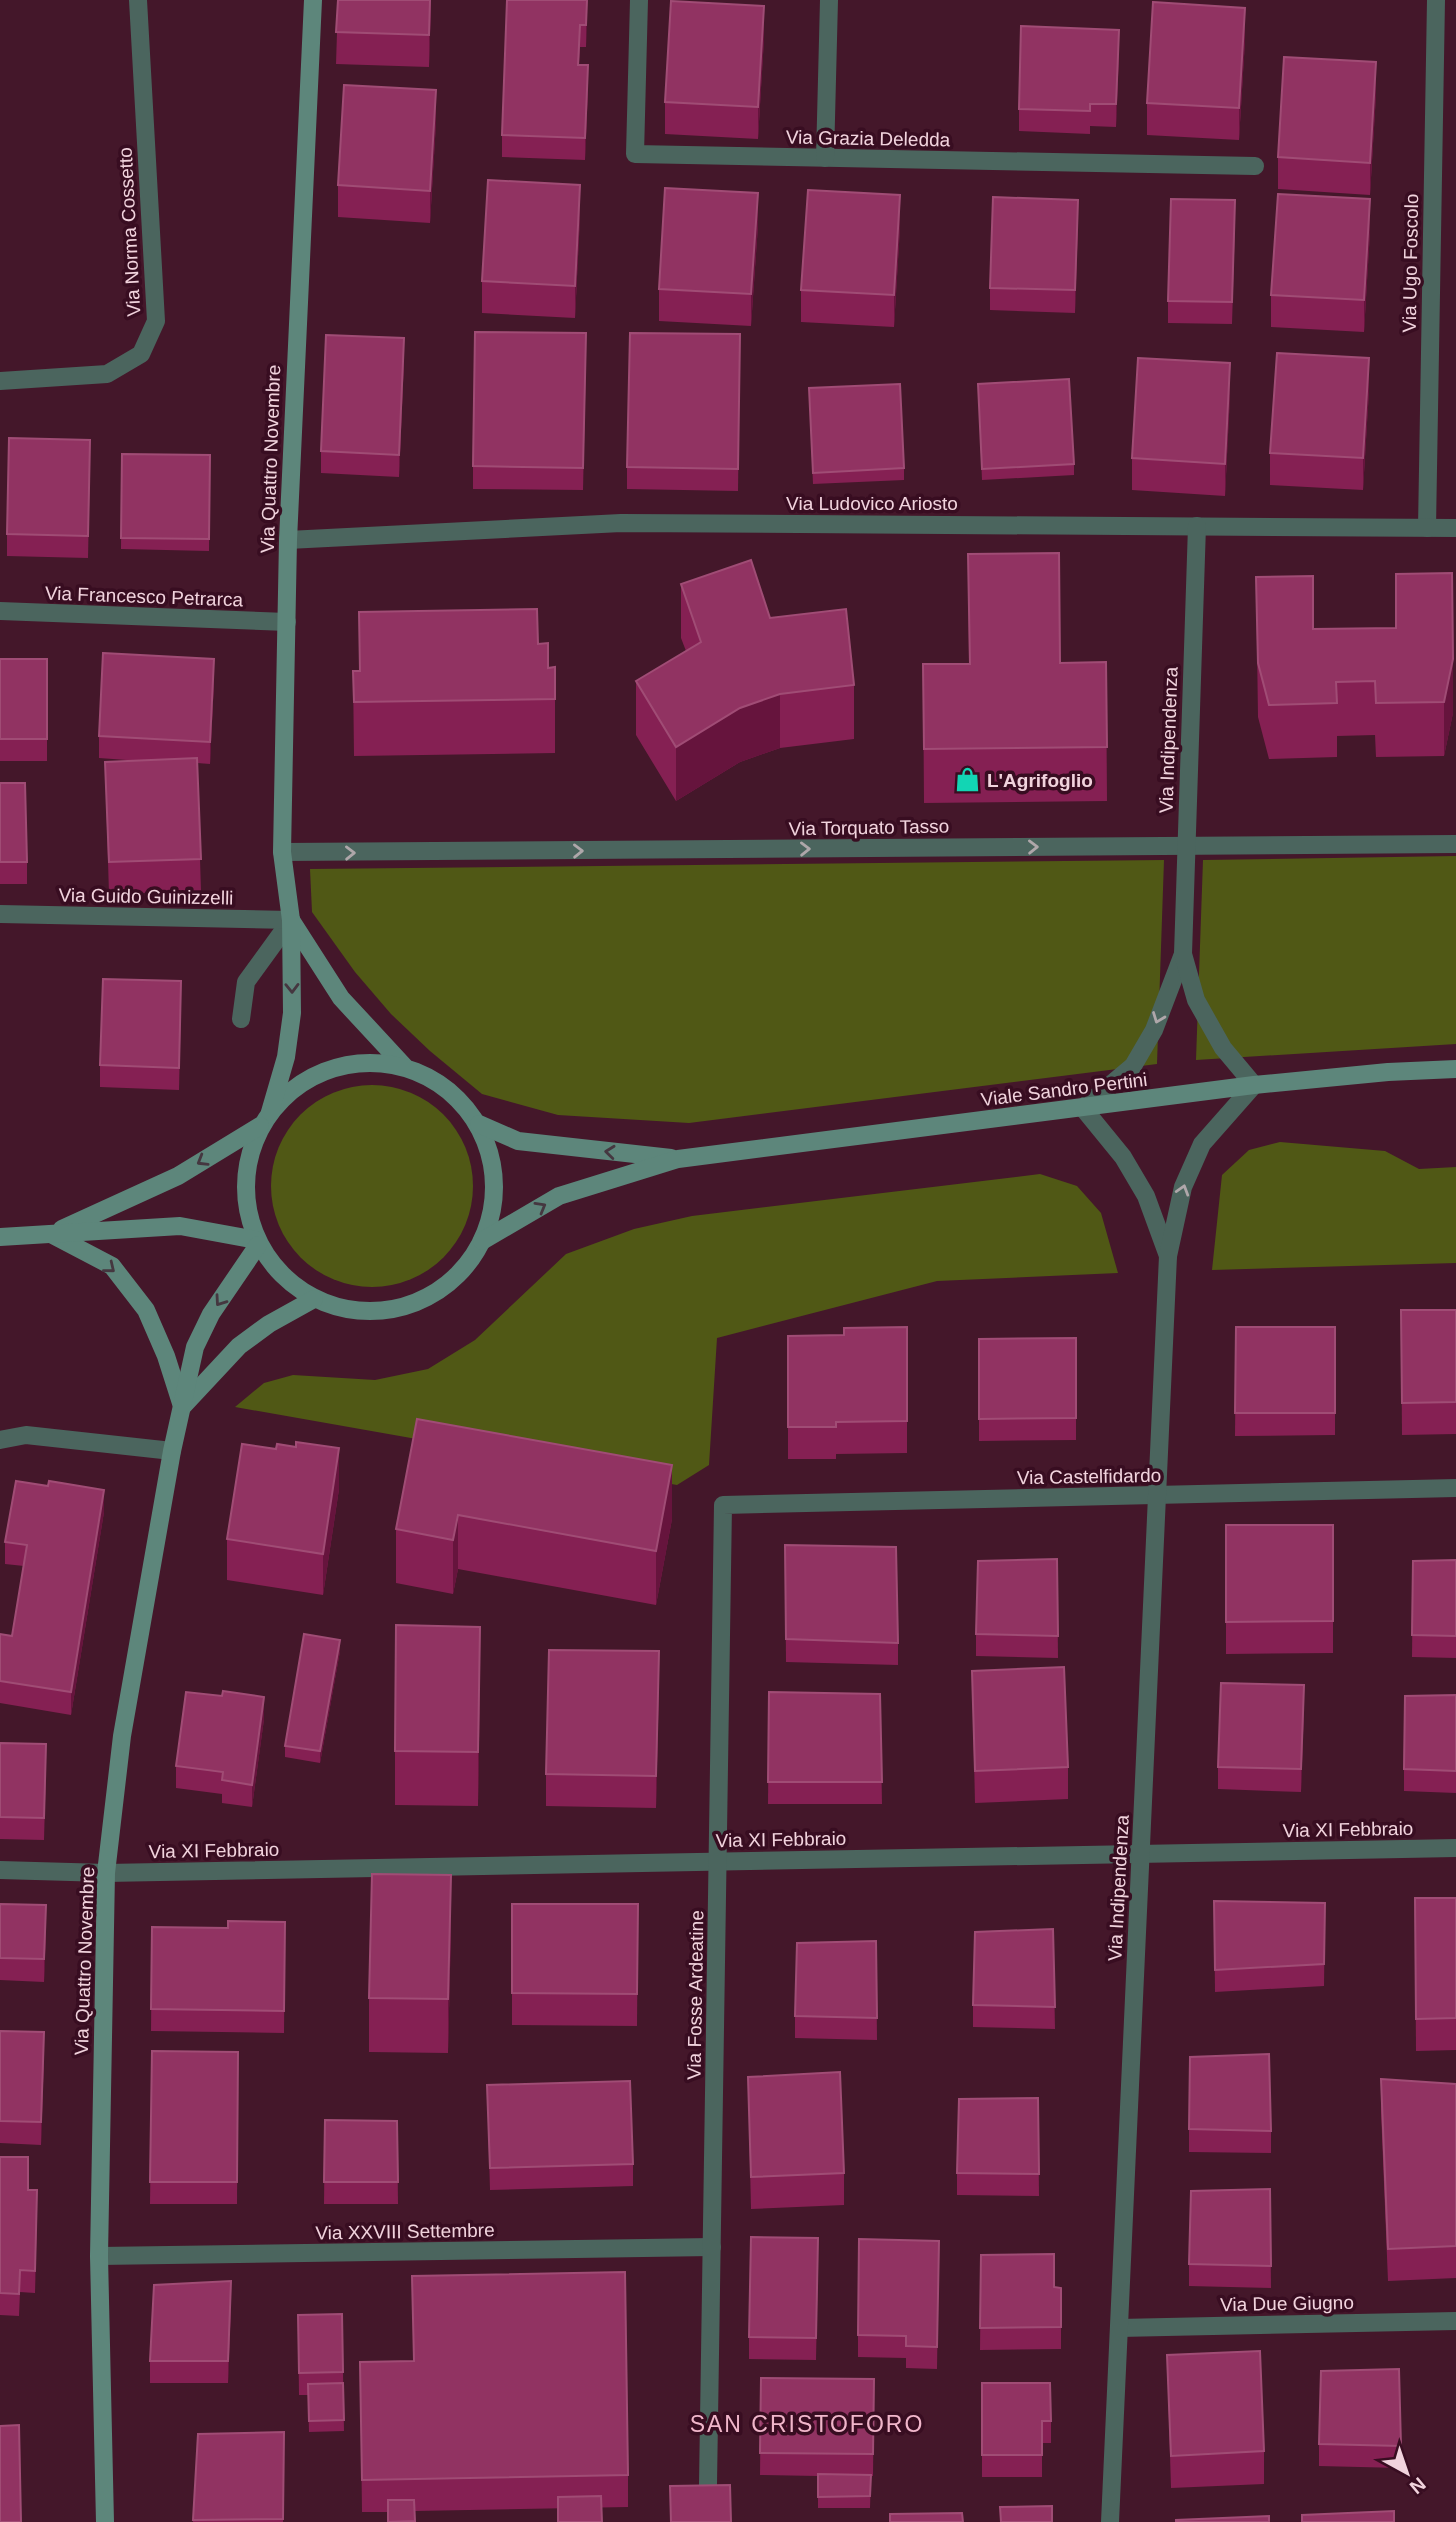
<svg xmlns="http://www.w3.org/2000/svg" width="1456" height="2522" font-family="Helvetica,sans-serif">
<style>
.green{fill:#505815}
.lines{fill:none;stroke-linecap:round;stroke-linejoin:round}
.lane{stroke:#4b655e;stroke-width:18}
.street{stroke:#4b655e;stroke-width:18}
.secondary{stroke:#5d867b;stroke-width:18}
.wall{fill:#852053}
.shaded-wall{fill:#66143d}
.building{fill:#913362;stroke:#a04c75;stroke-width:2}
.oneway{stroke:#afa7aa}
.oneway2{stroke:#453740}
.labels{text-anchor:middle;stroke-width:7;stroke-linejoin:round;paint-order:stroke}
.street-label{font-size:19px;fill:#f1d3dd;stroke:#380d21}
.poi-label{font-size:19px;font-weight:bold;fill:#f1d3dd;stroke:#380d21;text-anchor:start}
.quarter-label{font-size:23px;letter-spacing:2px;fill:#f0b6ca;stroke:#380d21}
</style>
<rect width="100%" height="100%" fill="#44172a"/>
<!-- green -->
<g class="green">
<path d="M1456 856V1044L1196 1060 1203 860Z"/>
<path d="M1164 860 1157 1064 689 1123 558 1115 482 1094 430 1051 391 1014 355 972 312 912 310 869Z"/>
<circle cx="372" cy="1186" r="101"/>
<path d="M1280 1142 1385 1151 1419 1169 1456 1167V1263L1212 1270 1222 1175 1249 1150Z"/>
<path d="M1040 1174 1077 1186 1101 1213 1118 1273 937 1281 717 1338 709 1465 677 1485 235 1407 264 1383 293 1375 375 1380 428 1369 475 1340 566 1254 634 1229 692 1216Z"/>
</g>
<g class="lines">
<!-- lane -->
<g class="lane">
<path d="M241 1019 246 982 291 920"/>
<path d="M0 1440 26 1435 172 1451"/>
</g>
<!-- street -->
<g class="street">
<path d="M639 0 635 154 1255 166"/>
<path d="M825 158 829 0"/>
<path d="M0 381 107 374 141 354 156 321 138 0"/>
<path d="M1427 528 1436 0"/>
<path d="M288 540 621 523 1456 528"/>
<path d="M0 611 287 622"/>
<path d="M282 852 1456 844"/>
<path d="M0 914 291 920"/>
<path d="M1168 1256 1146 1196 1123 1157 1083 1108 1133 1066 1154 1030 1183 954"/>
<path d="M0 1870 106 1873 1456 1848"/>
<path d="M99 2256 712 2247"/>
<path d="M1119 2328 1456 2321"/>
<path d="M708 2485 723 1505 1456 1488"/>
<path d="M1110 2522 1168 1256 1183 1187 1202 1144 1254 1085 1223 1048 1196 1000 1183 954 1197 526"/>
</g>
<!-- secondary -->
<g class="secondary">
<path d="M291 920 341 998 404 1066"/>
<circle cx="370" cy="1187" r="124"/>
<path d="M270 1112 286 1057 292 1013 291 920 282 852 288 540 313 0"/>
<path d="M479 1124 518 1141 671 1158"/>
<path d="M62 1229 178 1176 260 1126"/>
<path d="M51 1234 112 1266 146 1310 166 1356 181 1403"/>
<path d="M0 1237 180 1226 256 1240"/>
<path d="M482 1241 559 1196 678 1159 1254 1085 1388 1072 1456 1069"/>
<path d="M182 1407 239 1346 269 1324 314 1299"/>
<path d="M105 2522 99 2256 106 1873 122 1736 172 1451 195 1347 211 1314 258 1245"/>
</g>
</g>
<!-- wall -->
<g class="wall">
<path d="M338 0H431L429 67 336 64Z"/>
<path d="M587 12 586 47H580L579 65 588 88 585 160 502 157V135Z"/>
<path d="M764 38 758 139 665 134V102Z"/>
<path d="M1245 40 1239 140 1147 135V103Z"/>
<path d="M1119 52 1116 127 1090 126V134L1019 131V109Z"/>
<path d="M1376 94 1370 195 1278 189V157Z"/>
<path d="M436 122 430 223 338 217V185Z"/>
<path d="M580 217 575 318 482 313V281Z"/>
<path d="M1078 222 1075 313 990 310V288Z"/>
<path d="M1235 223 1232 324 1168 323V301Z"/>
<path d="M758 225 751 326 659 321V289Z"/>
<path d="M900 227 894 327 801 322V290Z"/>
<path d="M1370 231 1364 332 1271 327V295Z"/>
<path d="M740 334 738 491 627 489V467Z"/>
<path d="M586 356 583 490 473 489V466Z"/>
<path d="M404 360 399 477 321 473V451Z"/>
<path d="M978 384 1074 464V475L982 480Z"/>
<path d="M809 388 904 468V480L813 484Z"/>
<path d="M1369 390 1363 490 1270 485V453Z"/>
<path d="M1230 395 1225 496 1132 490V458Z"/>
<path d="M122 454 210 455 209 551 121 549Z"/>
<path d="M90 462 88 558 7 556V534Z"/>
<path d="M968 554 1060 663 1106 662 1107 801 924 803 923 664H969Z"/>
<path d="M1396 574 1453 713 1444 756 1376 757 1375 735 1337 736V757L1269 759 1258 717 1256 577 1313 629 1396 628Z"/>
<path d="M681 584 770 618 854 685V739L780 748 740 762 676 801 636 735V681L686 651 681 638Z"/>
<path d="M538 644 548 668 555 667V753L354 756 353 671Z"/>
<rect x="0" y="659" width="47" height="102"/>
<path d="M214 681 210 764 197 763 201 891 109 894 105 762 140 761 99 758V736Z"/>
<path d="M0 783 27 862V884H0Z"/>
<path d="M181 1003 179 1090 100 1087V1065Z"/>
<path d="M1401 1310H1456V1434L1402 1435Z"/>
<path d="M907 1327V1453L836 1454V1459H788V1336L844 1335Z"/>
<path d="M1236 1327H1335V1435L1235 1436Z"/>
<path d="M1076 1338V1440L979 1441V1339Z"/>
<path d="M417 1419 672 1519 656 1605 458 1569 453 1594 396 1583V1529Z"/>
<path d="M296 1447 339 1489 323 1595 227 1580V1539L276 1449Z"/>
<path d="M104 1512 71 1715 0 1703V1634L12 1636 24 1566 5 1564V1542Z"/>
<path d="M1226 1525H1333V1653L1226 1654Z"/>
<path d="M785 1545 898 1643V1665L786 1662Z"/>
<path d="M1057 1559 1058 1658 976 1656V1634Z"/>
<path d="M1456 1560V1658L1412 1657 1413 1561Z"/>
<path d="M340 1651 320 1763 285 1757V1746Z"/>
<path d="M972 1671 1068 1767V1799L975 1803Z"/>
<path d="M480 1681 478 1806 395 1805V1751Z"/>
<path d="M659 1683 656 1808 546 1806V1774Z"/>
<path d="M769 1692 880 1694 882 1804H768Z"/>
<path d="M1456 1695V1793L1404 1791V1769Z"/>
<path d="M1304 1707 1301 1792 1218 1789V1767Z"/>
<path d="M264 1719 252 1807 222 1803V1794L176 1788V1766Z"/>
<path d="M0 1743 46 1767 44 1840 0 1839Z"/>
<path d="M1415 1898H1456V2050L1416 2051Z"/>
<path d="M1214 1901 1325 1903 1324 1986 1215 1992Z"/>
<path d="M0 1904 46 1928 44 1982 0 1980Z"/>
<path d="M512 1904H638L637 2026 512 2025Z"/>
<path d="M285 1922 284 2033 151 2031 152 1927 228 1928Z"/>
<path d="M451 1929 448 2053 369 2052V1998Z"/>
<path d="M1053 1929 1055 2029 973 2027V2005Z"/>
<path d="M876 1941 877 2040 795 2038V2016Z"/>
<path d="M0 2031 44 2055 41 2145 0 2143Z"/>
<path d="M152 2051 238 2052 237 2204H150Z"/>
<path d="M748 2077 844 2173V2205L751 2209Z"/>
<path d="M1381 2079 1456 2084V2278L1388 2281 1381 2111Z"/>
<path d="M487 2085 633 2164V2186L490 2190Z"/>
<path d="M1038 2098 1039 2196 957 2195V2173Z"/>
<path d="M325 2120 397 2121 398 2204H324Z"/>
<path d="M1189 2129 1271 2131V2153L1189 2152Z"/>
<path d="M0 2157 28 2190 37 2212 35 2293 20 2292 19 2316 0 2315Z"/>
<path d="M1270 2189 1271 2288 1189 2286V2264Z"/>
<path d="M939 2241 937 2369 906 2368V2358L858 2357V2335Z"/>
<path d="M981 2255 1054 2287 1061 2288V2349L980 2350Z"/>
<path d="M818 2260 816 2360 749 2359V2337Z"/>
<path d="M231 2303 228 2383H150V2361Z"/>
<path d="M298 2315 343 2372 344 2431 309 2432 308 2395H299Z"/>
<path d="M1167 2355 1264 2451V2484L1171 2488Z"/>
<path d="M360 2362 628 2475V2507L414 2511 415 2522H388V2512H362Z"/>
<path d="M761 2378 874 2379 873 2476H871L870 2508H818V2476L760 2475Z"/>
<path d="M982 2383 1051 2421V2443H1042V2477H982Z"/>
<path d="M284 2432 283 2522H193L198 2434Z"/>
<path d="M1319 2444 1401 2446V2468L1319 2466Z"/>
</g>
<!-- shaded-wall -->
<g class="shaded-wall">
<path d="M430 0H431L429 67V35Z"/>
<path d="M587 0V12L586 47V25Z"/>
<path d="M764 6V38L758 139V107Z"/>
<path d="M1245 8V40L1239 140V108Z"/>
<path d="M1119 30V52L1116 127V104Z"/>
<path d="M1376 62V94L1370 195V163Z"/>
<path d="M588 65V88L585 160V138Z"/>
<path d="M436 90V122L430 223V191Z"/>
<path d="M580 185V217L575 318V286Z"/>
<path d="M758 193V225L751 326V294Z"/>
<path d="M900 195V227L894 327V295Z"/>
<path d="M1370 199V231L1364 332V300Z"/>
<path d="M1078 200V222L1075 313V290Z"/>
<path d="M404 338V360L399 477V455Z"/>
<path d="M1369 358V390L1363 490V458Z"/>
<path d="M1230 363V395L1225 496V464Z"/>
<path d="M214 659V681L210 764V742Z"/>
<path d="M1453 659V713L1444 756V702Z"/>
<path d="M780 694V748L740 762 676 801V747L740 708Z"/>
<path d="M339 1448V1489L323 1595V1554Z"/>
<path d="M672 1465V1519L656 1605V1551Z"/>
<path d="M104 1490V1512L71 1715V1692Z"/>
<path d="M458 1515V1569L453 1594V1540Z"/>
<path d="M480 1627V1681L478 1806V1752Z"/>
<path d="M340 1640V1651L320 1763V1751Z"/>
<path d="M659 1651V1683L656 1808V1776Z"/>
<path d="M1304 1685V1707L1301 1792V1769Z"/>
<path d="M264 1697V1719L252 1807V1785Z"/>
<path d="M451 1875V1929L448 2053V1999Z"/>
<path d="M46 1905V1928L44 1982V1959Z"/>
<path d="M44 2032V2055L41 2145V2122Z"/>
<path d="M37 2190V2212L35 2293V2271Z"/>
<path d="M231 2281V2303L228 2383V2361Z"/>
</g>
<!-- building -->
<g class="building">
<path d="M338 0H430L429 35 336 32Z"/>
<path d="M507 0H587L586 25H580L578 65H588L585 138 502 135Z"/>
<path d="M671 1 764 6 758 107 665 102Z"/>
<path d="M1153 2 1245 8 1239 108 1147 103Z"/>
<path d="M1021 26 1119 30 1116 104H1090V111L1019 109Z"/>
<path d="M1284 57 1376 62 1370 163 1278 157Z"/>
<path d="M344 85 436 90 430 191 338 185Z"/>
<path d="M488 180 580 185 575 286 482 281Z"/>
<path d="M665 188 758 193 751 294 659 289Z"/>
<path d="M808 190 900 195 894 295 801 290Z"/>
<path d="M1278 194 1370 199 1364 300 1271 295Z"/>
<path d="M993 197 1078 200 1075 290 990 288Z"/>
<path d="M1171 199 1235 200 1232 302 1168 301Z"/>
<path d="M475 332 586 333 583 468 473 466Z"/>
<path d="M630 333 740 334 738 469 627 467Z"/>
<path d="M326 335 404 338 399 455 321 451Z"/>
<path d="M1277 353 1369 358 1363 458 1270 453Z"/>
<path d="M1138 358 1230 363 1225 464 1132 458Z"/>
<path d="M1069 379 1074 464 982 469 978 384Z"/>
<path d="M900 384 904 468 813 473 809 388Z"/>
<path d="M9 438 90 440 88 536 7 534Z"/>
<path d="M122 454 210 455 209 539 121 538Z"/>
<path d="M1059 553 1060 663 1106 662 1107 747 924 749 923 664H970L968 554Z"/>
<path d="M751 560 770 618 846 609 854 685 780 694 740 708 676 747 636 681 701 642 681 584Z"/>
<path d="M1452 573 1453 659 1444 702 1376 703 1375 681 1336 682 1337 703 1269 705 1258 663 1256 577 1313 576V629L1396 628V574Z"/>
<path d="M537 609 538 644 548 643V668L555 667V699L354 702 353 671H360L359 612Z"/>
<path d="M103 653 214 659 210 742 99 736Z"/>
<rect x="0" y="659" width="47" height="80"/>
<path d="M197 758 201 859 109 862 105 762Z"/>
<path d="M0 783H25L27 862H0Z"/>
<path d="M103 979 181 981 179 1068 100 1065Z"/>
<path d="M1401 1310H1456V1402L1402 1403Z"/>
<path d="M907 1327V1421L836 1422V1427H788V1336L844 1335V1328Z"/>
<path d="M1236 1327H1335V1413H1235Z"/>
<path d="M1076 1338V1418L979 1419V1339Z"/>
<path d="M417 1419 672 1465 656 1551 458 1515 453 1540 396 1529Z"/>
<path d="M296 1442 339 1448 323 1554 227 1539 242 1444 276 1449 277 1444 296 1447Z"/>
<path d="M16 1481 48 1486 49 1481 104 1490 71 1692 0 1681V1634L12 1636 27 1545 5 1542Z"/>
<path d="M1226 1525H1333V1621L1226 1622Z"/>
<path d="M785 1545 896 1547 898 1643 786 1639Z"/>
<path d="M1057 1559 1058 1636 976 1634 978 1561Z"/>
<path d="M1456 1560V1636L1412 1635 1413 1561Z"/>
<path d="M396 1625 480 1627 478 1752 395 1751Z"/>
<path d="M304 1634 340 1640 320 1751 285 1746Z"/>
<path d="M549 1650 659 1651 656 1776 546 1774Z"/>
<path d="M1064 1667 1068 1767 975 1771 972 1671Z"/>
<path d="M1221 1683 1304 1685 1301 1769 1218 1767Z"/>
<path d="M223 1691 264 1697 252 1785 222 1780 223 1772 176 1766 186 1692 222 1696Z"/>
<path d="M769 1692 880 1694 882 1782H768Z"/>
<path d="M1456 1695V1771L1404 1769 1405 1696Z"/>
<path d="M0 1743 46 1744 44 1818 0 1817Z"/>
<path d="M372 1874 451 1875 448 1999 369 1998Z"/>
<path d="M1415 1898H1456V2018L1416 2019Z"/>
<path d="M1214 1901 1325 1903 1324 1964 1215 1970Z"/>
<path d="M0 1904 46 1905 44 1959 0 1958Z"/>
<path d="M512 1904H638L637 1994 512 1993Z"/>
<path d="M228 1921 285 1922 284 2011 151 2009 152 1927 228 1928Z"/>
<path d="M1053 1929 1055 2007 973 2005 975 1932Z"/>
<path d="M876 1941 877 2018 795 2016 797 1943Z"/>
<path d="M0 2031 44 2032 41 2122 0 2121Z"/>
<path d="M152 2051 238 2052 237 2182H150Z"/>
<path d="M1269 2054 1271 2131 1189 2129 1190 2057Z"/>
<path d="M840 2072 844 2173 751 2177 748 2077Z"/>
<path d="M1381 2079 1456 2084V2246L1388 2249Z"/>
<path d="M630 2081 633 2164 490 2168 487 2085Z"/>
<path d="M1038 2098 1039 2174 957 2173 959 2099Z"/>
<path d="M325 2120 397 2121 398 2182H324Z"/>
<path d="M0 2157H28V2190H37L35 2271 20 2270 19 2294 0 2293Z"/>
<path d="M1270 2189 1271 2266 1189 2264 1191 2191Z"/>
<path d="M751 2237 818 2238 816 2338 749 2337Z"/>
<path d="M859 2239 939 2241 937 2347 906 2346V2336L858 2335Z"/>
<path d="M1054 2254V2287L1061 2288V2327L980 2328 981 2255Z"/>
<path d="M625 2272 628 2475 362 2480 360 2362 414 2361 412 2276Z"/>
<path d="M231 2281 228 2361H150L154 2285Z"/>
<path d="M342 2314 343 2372 299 2373 298 2315Z"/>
<path d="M1260 2351 1264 2451 1171 2456 1167 2355Z"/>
<path d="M1399 2369 1401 2446 1319 2444 1321 2371Z"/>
<path d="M761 2378 874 2379 873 2454 760 2453Z"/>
<path d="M343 2383 344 2420 309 2421 308 2384Z"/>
<path d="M982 2383H1050L1051 2421H1042V2455H982Z"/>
<path d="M19 2425 21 2522H0V2426Z"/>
<path d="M284 2432 283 2519 193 2520 198 2434Z"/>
<path d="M818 2474 871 2475 870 2496 818 2497Z"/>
<path d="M730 2485 731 2522H671L670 2486Z"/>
<path d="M601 2496 602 2522H558V2497Z"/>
<path d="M388 2500H414L415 2521 388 2522Z"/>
<path d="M1052 2506V2522H1001L1000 2507Z"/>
<path d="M1394 2511V2522H1302V2515Z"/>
<path d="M962 2513 963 2522H890V2514Z"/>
<path d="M1269 2516V2522H1176V2520Z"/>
</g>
<!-- one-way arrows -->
<defs><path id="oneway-chevron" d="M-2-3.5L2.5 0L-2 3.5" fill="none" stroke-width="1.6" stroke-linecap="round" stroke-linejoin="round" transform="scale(1.75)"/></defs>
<g class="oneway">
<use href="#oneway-chevron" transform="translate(1033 847) rotate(-1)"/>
<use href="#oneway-chevron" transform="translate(805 849) rotate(-1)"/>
<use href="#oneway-chevron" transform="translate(578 851) rotate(-1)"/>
<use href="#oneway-chevron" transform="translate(350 853) rotate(-1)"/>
<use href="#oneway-chevron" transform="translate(1158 1018) rotate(111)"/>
<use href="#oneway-chevron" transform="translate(1183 1190) rotate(-73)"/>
</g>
<g class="oneway2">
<use href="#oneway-chevron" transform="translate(292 988) rotate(89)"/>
<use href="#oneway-chevron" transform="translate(610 1152) rotate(-174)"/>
<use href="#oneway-chevron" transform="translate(202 1161) rotate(149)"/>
<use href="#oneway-chevron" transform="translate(541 1207) rotate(-30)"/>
<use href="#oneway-chevron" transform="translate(110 1268) rotate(39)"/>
<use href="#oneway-chevron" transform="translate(220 1301) rotate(125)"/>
</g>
<!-- icons -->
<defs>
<symbol id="shop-bare" viewBox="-9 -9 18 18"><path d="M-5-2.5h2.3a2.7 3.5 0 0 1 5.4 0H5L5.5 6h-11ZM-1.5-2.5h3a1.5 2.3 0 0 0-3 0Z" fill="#12d5b4" stroke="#380d21" stroke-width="2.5" paint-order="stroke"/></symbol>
</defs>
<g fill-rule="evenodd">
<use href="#shop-bare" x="950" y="762" width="35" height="35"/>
</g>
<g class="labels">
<!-- street labels -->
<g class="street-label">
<text transform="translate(868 138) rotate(1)" y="7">Via Grazia Deledda</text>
<text transform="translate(129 232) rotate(-93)" y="7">Via Norma Cossetto</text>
<text transform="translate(1410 263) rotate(-89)" y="7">Via Ugo Foscolo</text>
<text transform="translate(270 459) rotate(-88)" y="7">Via Quattro Novembre</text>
<text x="872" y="510">Via Ludovico Ariosto</text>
<text transform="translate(144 596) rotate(2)" y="7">Via Francesco Petrarca</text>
<text transform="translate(1168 740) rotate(-88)" y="7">Via Indipendenza</text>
<text transform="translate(869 827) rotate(-1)" y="7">Via Torquato Tasso</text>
<text transform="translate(146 896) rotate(1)" y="7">Via Guido Guinizzelli</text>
<text transform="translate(1064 1089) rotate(-7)" y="7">Viale Sandro Pertini</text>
<text transform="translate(1089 1476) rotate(-1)" y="7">Via Castelfidardo</text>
<text transform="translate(1348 1829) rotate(-1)" y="7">Via XI Febbraio</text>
<text transform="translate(781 1839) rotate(-1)" y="7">Via XI Febbraio</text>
<text transform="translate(214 1850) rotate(-1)" y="7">Via XI Febbraio</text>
<text transform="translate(1118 1888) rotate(-87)" y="7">Via Indipendenza</text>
<text transform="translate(84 1961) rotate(-88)" y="7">Via Quattro Novembre</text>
<text transform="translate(695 1995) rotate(-89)" y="7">Via Fosse Ardeatine</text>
<text transform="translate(405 2231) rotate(-1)" y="7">Via XXVIII Settembre</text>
<text transform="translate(1287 2303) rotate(-1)" y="7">Via Due Giugno</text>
</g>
<!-- poi labels -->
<g class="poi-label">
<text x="987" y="787">L'Agrifoglio</text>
</g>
<!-- quarter labels -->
<g class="quarter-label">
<text x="807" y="2432">SAN CRISTOFORO</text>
</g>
</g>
<!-- north arrow -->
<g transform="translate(1407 2473) rotate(140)" stroke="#380d21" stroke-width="5" paint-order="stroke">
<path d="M0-5L12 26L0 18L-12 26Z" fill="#f1d3dd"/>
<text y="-10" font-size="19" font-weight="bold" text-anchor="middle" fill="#f1d3dd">N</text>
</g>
</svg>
